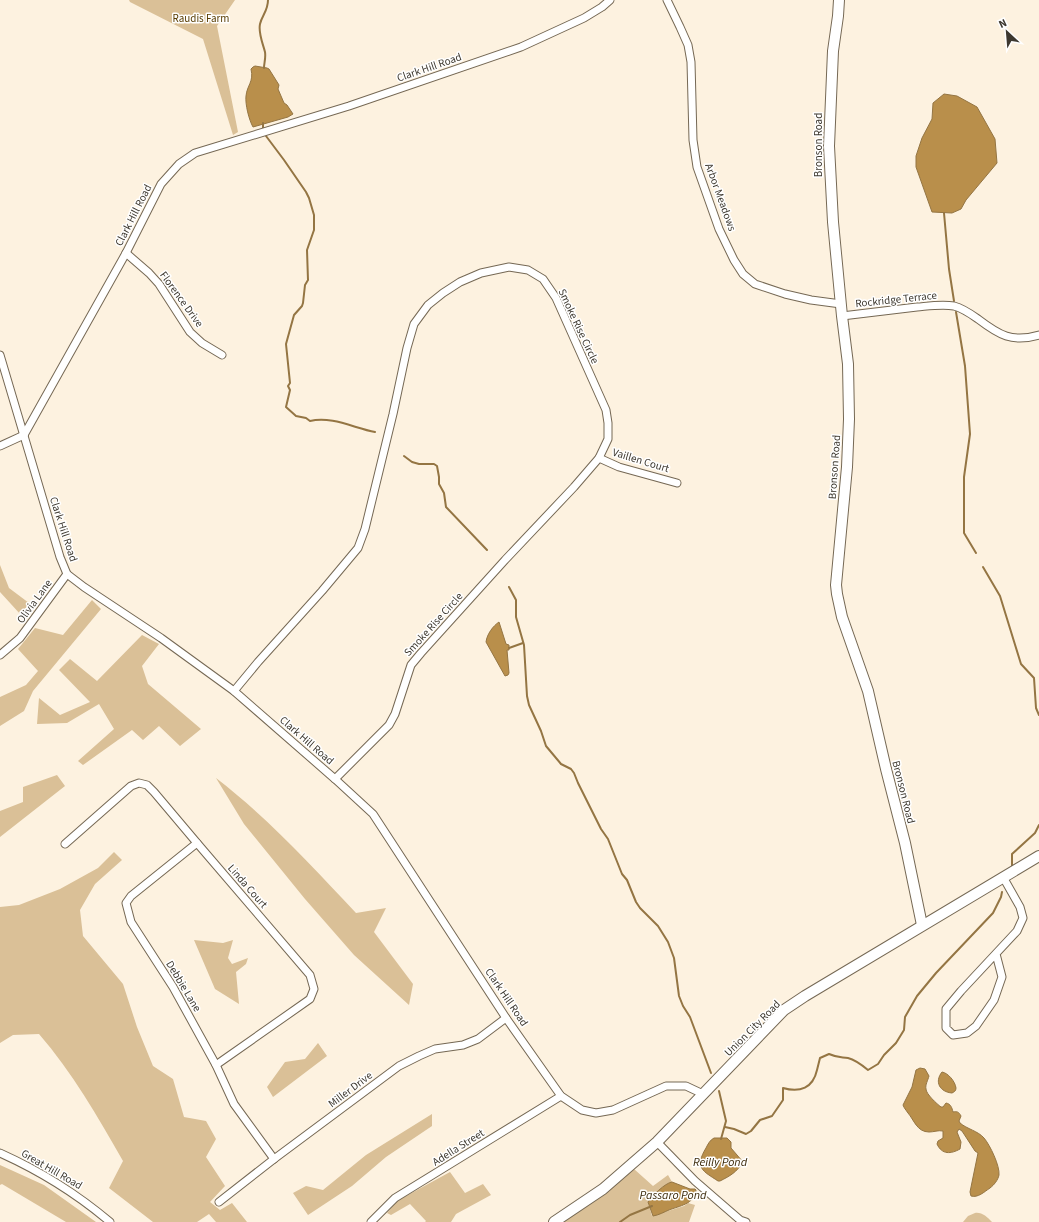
<svg xmlns="http://www.w3.org/2000/svg" width="1039" height="1222" font-family="'Source Sans 3',sans-serif">
<style>
.green{fill:#dac097}
.water{fill:#b98f4b;stroke:#947543}
.lines{fill:none;stroke-linecap:round;stroke-linejoin:round}
.stream{stroke:#947543;stroke-width:2}
.street-casing{stroke:#756854;stroke-width:9}
.secondary-casing{stroke:#756854;stroke-width:12}
.street{stroke:#fff;stroke-width:7}
.secondary{stroke:#fff;stroke-width:10}
.labels{text-anchor:middle;stroke-width:3;stroke-linejoin:round;paint-order:stroke}
.park-label{font-size:11px;fill:#573b00;stroke:#fff}
.street-label{font-size:11px;fill:#3d382f;stroke:#fff}
.water-label{font-size:12px;font-style:italic;fill:#3e2c0d;stroke:#fff}
</style>
<rect width="100%" height="100%" fill="#fdf2e0"/>
<!-- green -->
<g class="green">
<path d="M129 0H235L217 26 238 132 233 135 203 39 130 2Z"/>
<path d="M0 565 9 588 29 603 21 615 0 592Z"/>
<path d="M92 600 101 609 33 691 24 711 0 726V697L26 685 38 671 18 649 35 628 63 635Z"/>
<path d="M142 635 159 644 142 666 148 684 201 729 180 746 159 726 143 740 132 730 83 765 78 761 114 729 99 704 67 723 37 724 39 698 60 715 90 702 59 670 70 659 97 681Z"/>
<path d="M57 775 65 786 0 837V811L23 802V787Z"/>
<path d="M216 778C268 818 312 866 356 913L386 908 374 932 413 984 409 1005 354 955 305 899 244 824Z"/>
<path d="M114 852 122 860 95 884 80 910 83 936 123 984 137 1027 153 1066 173 1079 184 1117 206 1121 216 1139 206 1157 225 1186 210 1202 220 1210 232 1203 247 1222H216L209 1214 197 1222H153L109 1188 123 1161C98 1117 72 1072 39 1034L13 1035 0 1043V907L19 905 60 889 98 868Z"/>
<path d="M194 940 223 943 233 940 228 958 232 964 248 958 246 964 236 972 239 1004 215 989Z"/>
<path d="M318 1043 327 1056 273 1097 267 1087 285 1062 305 1059Z"/>
<path d="M432 1114V1126L386 1157 352 1186 308 1215 293 1193 306 1186 323 1190 366 1155Z"/>
<path d="M0 1165 44 1185 96 1222H66L2 1184 0 1185Z"/>
<path d="M634 1169 653 1186 668 1175 672 1182C665 1183 652 1196 648 1202L652 1216 684 1206 688 1203 695 1205 689 1222H561Z"/>
<path d="M450 1172 465 1193 483 1184 491 1195 456 1214 451 1222H425L426 1221 410 1204 391 1215 387 1213 397 1201Z"/>
<path d="M975 1213C982 1212 987 1217 992 1222H963L968 1216Z"/>
</g>
<!-- water -->
<g class="water">
<path d="M255 66 267 68 269 69 279 85 278 89 284 103 287 105 293 114 288 117 253 127C249 120 245 104 246 96 247 85 254 82 251 69L253 67Z"/>
<path d="M944 94 957 96 977 107 995 139 997 163 966 200 961 209 952 213 932 212 916 167V156L922 138 932 119 933 103Z"/>
<path d="M499 622 506 644 509 645V650H507L509 673 508 675 505 676 486 642C487 634 493 626 499 622Z"/>
<path d="M920 1068 925 1069 929 1076C928 1080 925 1085 926 1089 926 1094 937 1104 941 1107H943L946 1103C951 1104 952 1108 953 1112 957 1111 959 1112 961 1116L959 1121 960 1123C967 1129 978 1131 984 1138 990 1145 1000 1166 999 1175 998 1180 994 1185 990 1188 984 1192 978 1198 971 1196L970 1192 978 1153 975 1151 962 1131 959 1129 957 1132 961 1142 960 1149C951 1154 942 1155 937 1144L938 1141 943 1138V1131C938 1130 934 1132 929 1132 917 1132 914 1120 908 1113 906 1110 904 1108 903 1105L912 1087 916 1070Z"/>
<path d="M942 1072C948 1073 955 1081 956 1088 956 1091 954 1092 952 1093 940 1092 934 1082 942 1072Z"/>
<path d="M714 1138H727L731 1142V1148L743 1162C737 1172 730 1176 720 1181H718C703 1171 694 1168 706 1148 708 1144 710 1140 714 1138Z"/>
<path d="M672 1182 690 1189H695L696 1190C695 1204 679 1206 669 1210 664 1212 659 1215 653 1216L648 1202C652 1196 665 1183 672 1182Z"/>
</g>
<g class="lines">
<!-- stream -->
<g class="stream">
<path d="M264 68C264 63 266 58 265 52 263 44 258 33 260 24 262 15 268 11 268 0"/>
<path d="M263 123V128"/>
<path d="M266 136 284 160 306 192 309 198 314 215V230L307 250 308 280 305 285 303 303 302 306 294 315 286 344 290 383 288 386 290 390 286 407 296 416 306 418 310 421C332 416 354 428 375 432"/>
<path d="M944 213 949 269 954 301"/>
<path d="M956 312 965 366 970 434 964 477V533L976 553"/>
<path d="M404 456 412 462 419 464H434L437 466 439 477V484L444 493 446 507 487 550"/>
<path d="M983 567 1000 596 1021 664 1034 678 1036 708 1039 715"/>
<path d="M509 587 516 600V617L524 645 527 696 529 705 541 731 546 746 561 764 571 769 574 773 578 783 601 829 608 839 622 874 627 880 636 902 640 908 658 926 668 942 674 958 679 996 683 1006 690 1017 711 1073"/>
<path d="M509 648 523 643"/>
<path d="M1012 866V854L1035 833 1039 825"/>
<path d="M719 1091 726 1121 721 1139"/>
<path d="M725 1127 734 1129 746 1134 751 1131 760 1120 772 1116 783 1100V1088C800 1093 813 1088 817 1070 818 1066 819 1062 820 1058L829 1054C838 1058 840 1057 848 1058 856 1060 862 1065 868 1070L878 1064 884 1055 896 1043 904 1030 905 1017 917 996 936 973 993 913 1001 897 1002 892"/>
<path d="M620 1222 630 1215 652 1206"/>
</g>
<defs>
<g id="street">
<path d="M667 0 680 27 688 45 691 62 693 140 697 167 719 229 734 260 743 274 755 284 785 294 811 300 841 304"/>
<path d="M126 253 149 273 159 284 190 332 202 343 222 355"/>
<path d="M842 316C867 313 892 310 917 307 929 306 942 304 954 306 962 308 971 314 978 319 999 335 1012 343 1039 335"/>
<path d="M0 355 60 557 67 574 84 587 161 638 234 691 335 779 373 814 506 1018 561 1096 582 1110 596 1113 613 1110 666 1086H686L703 1094"/>
<path d="M24 435 126 253 161 184 179 164 195 153 349 106 521 47 584 18 602 7 610 0"/>
<path d="M0 446 24 435"/>
<path d="M599 458 619 467 677 483"/>
<path d="M0 655 20 638 67 574"/>
<path d="M234 691 258 662 322 591 358 548 365 529 393 414 407 348 414 324 428 305 443 293 460 282 481 273 509 267 528 270 543 279 556 298 606 410 608 423V439L599 458 574 487 505 560 421 653 411 665 395 714 389 725 335 779"/>
<path d="M197 843 131 896 126 903 131 922 173 987 216 1065 234 1104 274 1159"/>
<path d="M65 844 131 786 139 783 147 785 154 792 197 843 310 975 314 989 310 999 216 1065"/>
<path d="M996 954 1002 977 994 1000 976 1026 967 1033 953 1035 946 1028V1009L961 991 1017 931 1023 918 1020 907 1003 877"/>
<path d="M657 1142 695 1181 740 1220 746 1222"/>
<path d="M0 1153C40 1171 77 1194 110 1222"/>
<path d="M219 1202 274 1159 399 1066 419 1056 435 1049 463 1045 478 1039 506 1018"/>
<path d="M371 1222 395 1198 561 1096"/>
</g>
<g id="secondary">
<path d="M839 0 838 16 833 51 829 146 833 222 842 316 848 364 849 419 847 467 836 585 837 594 842 617 868 691 886 769 905 843 922 925"/>
<path d="M554 1222 603 1189 657 1142 784 1010 805 996 1039 856"/>
</g>
</defs>
<!-- street casing -->
<use href="#street" class="street-casing"/>
<!-- secondary casing -->
<use href="#secondary" class="secondary-casing"/>
<!-- street -->
<use href="#street" class="street"/>
<!-- secondary -->
<use href="#secondary" class="secondary"/>
</g>
<g class="labels">
<!-- park labels -->
<g class="park-label">
<text x="201" y="22">Raudis Farm</text>
</g>
<!-- street labels -->
<g class="street-label">
<text transform="translate(429 67) rotate(-19)" y="4">Clark Hill Road</text>
<text transform="translate(818 145) rotate(-90)" y="4">Bronson Road</text>
<text transform="translate(721 197) rotate(70)" y="4">Arbor Meadows</text>
<text transform="translate(133 215) rotate(-63)" y="4">Clark Hill Road</text>
<text transform="translate(182 299) rotate(54)" y="4">Florence Drive</text>
<text transform="translate(896 299) rotate(-6)" y="4">Rockridge Terrace</text>
<text transform="translate(579 326) rotate(65)" y="4">Smoke Rise Circle</text>
<text transform="translate(641 460) rotate(17)" y="4">Vaillen Court</text>
<text transform="translate(834 467) rotate(-86)" y="4">Bronson Road</text>
<text transform="translate(64 529) rotate(72)" y="4">Clark Hill Road</text>
<text transform="translate(34 601) rotate(-54)" y="4">Olivia Lane</text>
<text transform="translate(433 624) rotate(-48)" y="4">Smoke Rise Circle</text>
<text transform="translate(307 740) rotate(41)" y="4">Clark Hill Road</text>
<text transform="translate(904 792) rotate(76)" y="4">Bronson Road</text>
<text transform="translate(248 886) rotate(49)" y="4">Linda Court</text>
<text transform="translate(184 986) rotate(59)" y="4">Debbie Lane</text>
<text transform="translate(507 997) rotate(56)" y="4">Clark Hill Road</text>
<text transform="translate(752 1028) rotate(-45)" y="4">Union City Road</text>
<text transform="translate(350 1089) rotate(-37)" y="4">Miller Drive</text>
<text transform="translate(458 1147) rotate(-32)" y="4">Adella Street</text>
<text transform="translate(52 1169) rotate(30)" y="4">Great Hill Road</text>
</g>
<!-- water labels -->
<g class="water-label">
<text x="720" y="1166">Reilly Pond</text>
<text x="673" y="1199">Passaro Pond</text>
</g>
</g>
<!-- north arrow -->
<g transform="translate(1007 32) rotate(334)" stroke="#ffffff" stroke-width="3" paint-order="stroke">
<path d="M0-3L7 15L0 10L-7 15Z" fill="#3d382f"/>
<text y="-6" font-size="11" font-weight="bold" text-anchor="middle" fill="#3d382f">N</text>
</g>
</svg>
